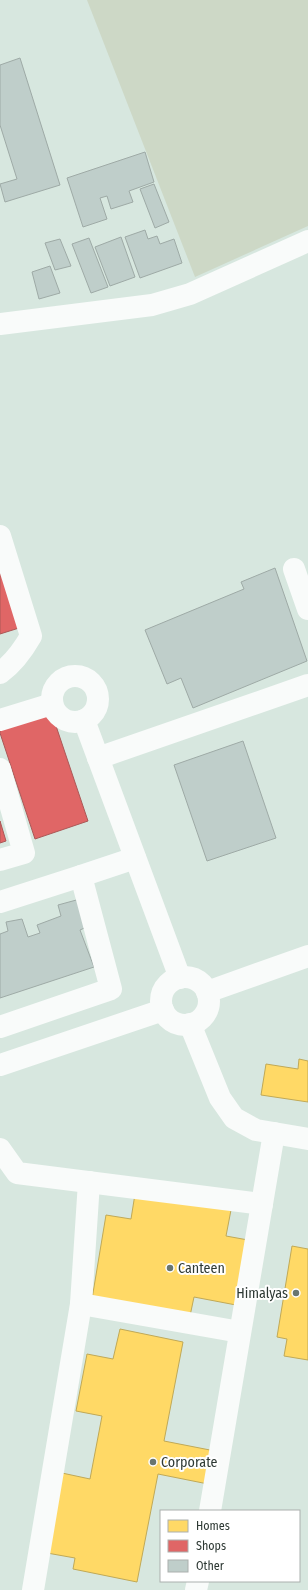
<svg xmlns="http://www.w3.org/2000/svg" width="308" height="1590" font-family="'Fira Sans Condensed',sans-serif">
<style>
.green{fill:#cdd8c6}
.homes{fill:#ffd966;stroke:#c0a957}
.shops{fill:#e06666;stroke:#ab5857}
.building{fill:#bfceca;stroke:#9eaaa6}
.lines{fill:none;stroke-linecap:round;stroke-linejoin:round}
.minor{stroke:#f9fbfa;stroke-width:22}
.poi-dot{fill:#697670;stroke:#fff;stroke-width:1.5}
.labels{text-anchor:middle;stroke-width:4;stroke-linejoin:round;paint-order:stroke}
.poi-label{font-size:14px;fill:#2e3934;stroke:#fff;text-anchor:start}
</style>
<rect width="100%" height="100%" fill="#d7e7df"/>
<!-- green -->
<path class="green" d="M87 0H308V226L195 277Z"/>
<!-- homes -->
<g class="homes">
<path d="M299 1059 308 1061V1102L261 1095 266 1064 298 1069Z"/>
<path d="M135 1194 231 1210 226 1236 248 1240 236 1305 194 1297 190 1316 92 1299 106 1215 131 1219Z"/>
<path d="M292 1246 308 1249V1360L284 1356 287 1339 277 1337Z"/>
<path d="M120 1329 183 1342 164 1441 215 1451 208 1484 158 1474 137 1582 73 1569 75 1558 47 1553 62 1473 90 1479 102 1416 76 1411 87 1354 113 1359Z"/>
</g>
<!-- shops -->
<g class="shops">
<path d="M0 567 19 628 0 634Z"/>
<path d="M51 711 88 821 35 839 0 733V728Z"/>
<path d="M0 821 6 841 0 843Z"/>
</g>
<!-- building -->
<g class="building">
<path d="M20 58 60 185 5 202 0 184 17 179 0 125V65Z"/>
<path d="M145 152 154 182 129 191 133 202 111 209 107 196 100 198 107 219 83 227 67 178Z"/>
<path d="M154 184 169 222 155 228 140 189Z"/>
<path d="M145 230 148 239 157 236 160 244 174 239 182 263 140 278 125 237Z"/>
<path d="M121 237 135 277 110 286 95 247Z"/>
<path d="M89 238 108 287 91 293 72 244Z"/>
<path d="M60 239 71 266 55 270 45 243Z"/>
<path d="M50 266 60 293 39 299 32 272Z"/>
<path d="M275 568 307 661 193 708 181 678 167 684 145 630 244 589 241 582Z"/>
<path d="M243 741 276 838 207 861 174 765Z"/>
<path d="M80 899 89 926 80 930 94 967 0 998V934L8 931 6 922 22 919 28 937 40 933 37 925 61 916 58 905Z"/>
</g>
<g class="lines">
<!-- minor -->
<g class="minor">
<path d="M0 324 152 305 190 294 308 241"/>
<path d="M0 536 31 636C23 650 14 663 0 673"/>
<path d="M294 569 308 609"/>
<circle cx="75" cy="699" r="23"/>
<path d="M0 720 52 704"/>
<path d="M84 720 180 978"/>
<path d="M98 758 308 685"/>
<path d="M0 769 24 853 0 860"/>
<path d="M0 902 81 876"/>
<circle cx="185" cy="1001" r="24"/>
<path d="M207 992 308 956"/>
<path d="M190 1024 220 1098 234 1118 256 1130 308 1139"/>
<path d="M0 1027 111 989 81 876 135 858"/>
<path d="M0 1065 163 1010"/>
<path d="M0 1149 17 1173 262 1204"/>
<path d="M81 1304 240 1332"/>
<path d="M210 1511 274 1133"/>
<path d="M33 1590 81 1304 89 1182"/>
<path d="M196 1590 198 1581"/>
</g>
</g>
<!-- markers -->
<g class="poi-dot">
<circle cx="170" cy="1268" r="4"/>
<circle cx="296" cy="1293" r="4"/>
<circle cx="153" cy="1462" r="4"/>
</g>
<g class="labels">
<!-- poi labels -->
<g class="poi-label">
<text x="178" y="1273">Canteen</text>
<text x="288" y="1298" text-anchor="end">Himalyas</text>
<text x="161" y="1467">Corporate</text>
</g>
</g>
<!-- legend -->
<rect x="160" y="1510" width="140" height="72" fill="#ffffff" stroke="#abb0ae"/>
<rect x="168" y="1520" width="20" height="12" fill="#ffd966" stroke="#abb0ae"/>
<text x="196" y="1530" font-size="12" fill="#2e3934">Homes</text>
<rect x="168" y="1540" width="20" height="12" fill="#e06666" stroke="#abb0ae"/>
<text x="196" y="1550" font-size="12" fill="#2e3934">Shops</text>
<rect x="168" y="1560" width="20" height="12" fill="#bfceca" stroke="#abb0ae"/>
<text x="196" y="1570" font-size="12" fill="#2e3934">Other</text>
</svg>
